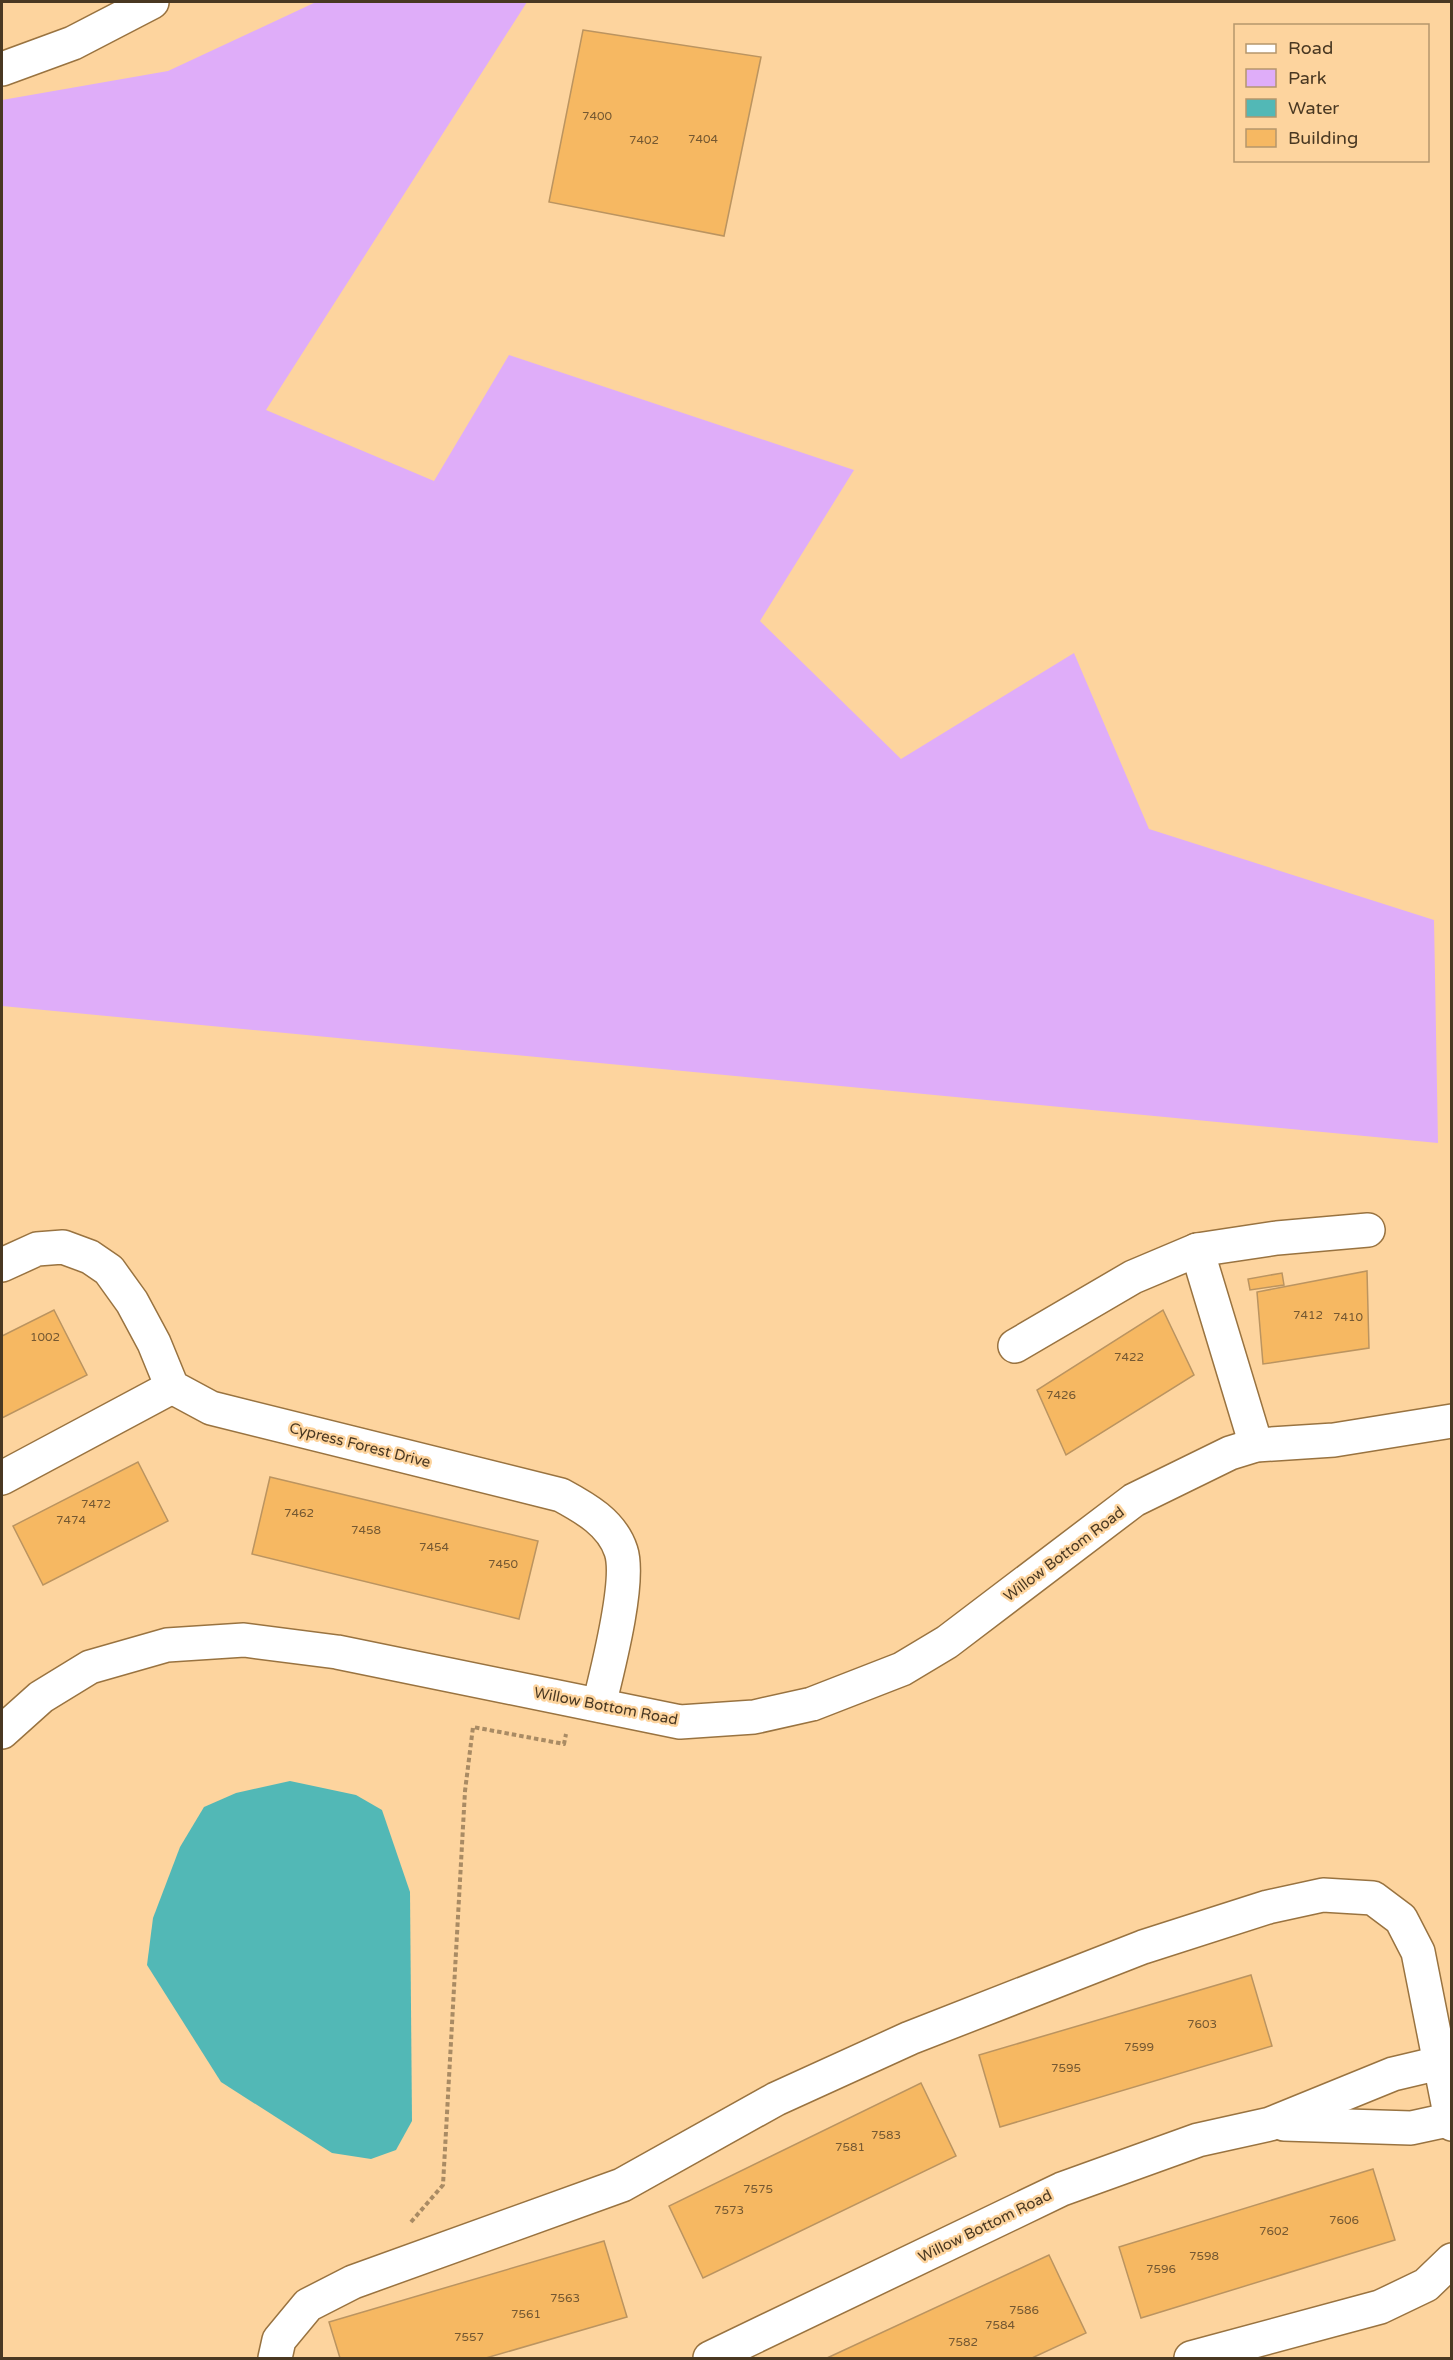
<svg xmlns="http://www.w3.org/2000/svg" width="1453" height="2360" font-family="'Varela Round',sans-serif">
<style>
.green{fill:#dfadf9}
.water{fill:#52b8b6}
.building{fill:#f6b862;stroke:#bb9460;stroke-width:1.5}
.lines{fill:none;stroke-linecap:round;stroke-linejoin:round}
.minor-casing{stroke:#997340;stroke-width:36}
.path{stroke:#a98b64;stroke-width:4;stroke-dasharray:4.5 3;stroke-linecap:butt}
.minor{stroke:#fff;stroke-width:33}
.labels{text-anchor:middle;stroke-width:5;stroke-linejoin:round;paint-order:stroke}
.number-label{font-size:12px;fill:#745832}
.street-label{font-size:15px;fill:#493822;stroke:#fdd49e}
</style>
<rect width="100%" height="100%" fill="#fdd49e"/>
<!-- green -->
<path class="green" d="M316 2H527L266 410 434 481 509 355 854 470 760 621 901 759 1074 653 1149 829 1434 920 1438 1143 2 1006V100L168 71Z"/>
<!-- water -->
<path class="water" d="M290 1781 356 1795 382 1810 410 1892 412 2121 396 2150 371 2159 332 2153 221 2082 147 1965 153 1918 180 1847 204 1807 236 1793Z"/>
<!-- building -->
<g class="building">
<path d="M583 30 761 57 724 236 549 202Z"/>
<path d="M1367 1271 1369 1348 1263 1364 1257 1292Z"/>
<path d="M1282 1273 1284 1285 1250 1290 1248 1279Z"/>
<path d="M54 1310 87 1375 2 1418V1336Z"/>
<path d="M1163 1310 1194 1375 1066 1455 1037 1390Z"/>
<path d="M138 1462 168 1521 43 1585 13 1526Z"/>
<path d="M270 1477 538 1541 519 1619 252 1554Z"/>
<path d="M1251 1975 1272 2046 1000 2127 979 2055Z"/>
<path d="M921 2083 956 2156 703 2278 669 2206Z"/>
<path d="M1373 2169 1395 2240 1141 2318 1119 2247Z"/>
<path d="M604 2241 627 2317 486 2358H340L329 2322Z"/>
<path d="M1049 2255 1086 2333 1032 2358H827Z"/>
</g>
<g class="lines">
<defs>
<g id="minor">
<path d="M2 69 73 43 152 2"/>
<path d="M1197 1250 1256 1445"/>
<path d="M2 1265 37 1249 63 1247 90 1257 109 1270 132 1302 154 1343 172 1387 211 1408 561 1495C585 1508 612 1523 621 1551 631 1581 607 1672 599 1705"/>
<path d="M1015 1346 1133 1277 1197 1250 1277 1238 1368 1230"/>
<path d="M2 1478 172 1387"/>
<path d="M2 1732 41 1697 90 1667 167 1645 244 1640 337 1652 680 1722 754 1717 812 1704 902 1669 947 1642 1134 1500 1230 1453 1256 1445 1334 1440 1452 1421"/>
<path d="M1284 2124 1411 2128 1452 2119"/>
<path d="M275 2358 279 2340 308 2305 353 2282 622 2185 776 2099 910 2038 1143 1947 1268 1907 1323 1895 1373 1898 1401 1919 1418 1952 1452 2124"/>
<path d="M710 2358 1062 2189 1198 2140 1270 2124 1393 2074 1452 2060"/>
<path d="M1191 2358 1380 2307 1426 2285 1452 2260"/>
</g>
</defs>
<!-- minor casing -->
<use href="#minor" class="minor-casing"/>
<!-- path -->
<path class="path" d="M411 2222 443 2185 465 1791 473 1727 564 1744 566 1734"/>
<!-- minor -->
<use href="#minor" class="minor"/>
</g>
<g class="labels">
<!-- number labels -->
<g class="number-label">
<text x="597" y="120">7400</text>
<text x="703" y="143">7404</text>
<text x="644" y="144">7402</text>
<text x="1308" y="1319">7412</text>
<text x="1348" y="1321">7410</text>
<text x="45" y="1341">1002</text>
<text x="1129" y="1361">7422</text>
<text x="1061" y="1399">7426</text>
<text x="96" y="1508">7472</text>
<text x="299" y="1517">7462</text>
<text x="71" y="1524">7474</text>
<text x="366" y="1534">7458</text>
<text x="434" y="1551">7454</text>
<text x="503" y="1568">7450</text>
<text x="1202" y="2028">7603</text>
<text x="1139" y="2051">7599</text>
<text x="1066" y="2072">7595</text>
<text x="886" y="2139">7583</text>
<text x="850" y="2151">7581</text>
<text x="758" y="2193">7575</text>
<text x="729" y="2214">7573</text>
<text x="1344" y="2224">7606</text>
<text x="1274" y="2235">7602</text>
<text x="1204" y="2260">7598</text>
<text x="1161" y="2273">7596</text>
<text x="565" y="2302">7563</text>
<text x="1024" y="2314">7586</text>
<text x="526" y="2318">7561</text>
<text x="1000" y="2329">7584</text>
<text x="469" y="2341">7557</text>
<text x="963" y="2346">7582</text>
</g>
<!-- street labels -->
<g class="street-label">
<text transform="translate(360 1445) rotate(14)" y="5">Cypress Forest Drive</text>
<text transform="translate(1064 1554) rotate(-37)" y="5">Willow Bottom Road</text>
<text transform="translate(606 1706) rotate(11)" y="5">Willow Bottom Road</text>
<text transform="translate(985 2226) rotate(-26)" y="5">Willow Bottom Road</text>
</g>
</g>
<!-- border -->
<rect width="1453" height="2360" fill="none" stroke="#493822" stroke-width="6"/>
<!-- legend -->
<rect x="1234" y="24" width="195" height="138" fill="#fdd49e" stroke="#b5966c" stroke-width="1.5"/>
<rect x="1246" y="44" width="30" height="9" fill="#ffffff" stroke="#b5966c" stroke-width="1.5"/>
<text x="1288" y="54" font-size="18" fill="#493822">Road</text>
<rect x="1246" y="69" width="30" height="18" fill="#dfadf9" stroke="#b5966c" stroke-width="1.5"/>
<text x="1288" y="84" font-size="18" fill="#493822">Park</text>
<rect x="1246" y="99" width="30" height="18" fill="#52b8b6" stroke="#b5966c" stroke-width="1.5"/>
<text x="1288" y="114" font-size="18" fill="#493822">Water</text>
<rect x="1246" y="129" width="30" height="18" fill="#f6b862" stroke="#b5966c" stroke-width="1.5"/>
<text x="1288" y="144" font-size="18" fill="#493822">Building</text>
</svg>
